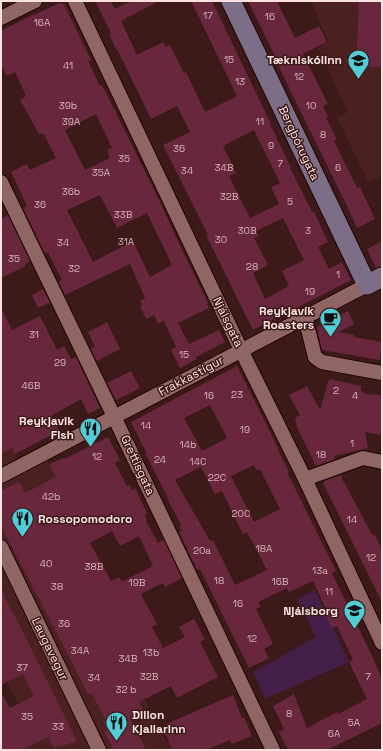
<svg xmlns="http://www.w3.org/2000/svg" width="383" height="751" font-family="'Space Grotesk',sans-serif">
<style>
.built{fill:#4a2020}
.green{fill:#431f49}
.building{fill:#68273d;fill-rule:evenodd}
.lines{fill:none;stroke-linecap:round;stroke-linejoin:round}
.street-casing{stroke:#210304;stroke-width:16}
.secondary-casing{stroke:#210304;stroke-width:21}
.street{stroke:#906664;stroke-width:14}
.secondary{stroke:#7d6e87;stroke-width:19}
.labels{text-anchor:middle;stroke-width:3;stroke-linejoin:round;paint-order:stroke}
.number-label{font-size:10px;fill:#d6b3b7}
.poi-label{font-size:12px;font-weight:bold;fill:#fbe2e0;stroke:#3c1a19;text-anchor:end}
.street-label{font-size:12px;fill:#fbe2e0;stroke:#3c1a19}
</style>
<rect width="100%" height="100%" fill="#3c1a19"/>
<!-- built -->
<g class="built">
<path d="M311 1H382V176L368 182 337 117 348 112 318 48 328 42Z"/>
<path d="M1 426 9 441 15 454 21 463 43 452 55 475 57 474 47 511 167 743 170 741 175 750H17L30 727 1 670Z"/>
</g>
<!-- green -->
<path class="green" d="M315 590 349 662 265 699 253 672 316 637 297 599Z"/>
<!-- building -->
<g class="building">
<path d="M95 1H111L115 9 131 1H159L121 21 137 55 163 42 166 47 170 45 184 73 186 72 205 112 237 96 191 1H212L271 124H270L291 168H290L312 212H314L328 242 318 247 329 269 342 262 351 280 253 330 206 235H208L163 145 190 132 177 106 151 119 117 49H116L109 34 111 33ZM254 130 280 183 271 187 279 204 250 218 229 176 236 173 223 146ZM283 218 304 260 282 271 289 286 265 299 253 273 268 265 254 238 259 236 256 231Z"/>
<path d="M248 1H277L295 38 319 26 327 42 303 54 328 104 323 106 328 117 326 118 337 140 334 141 357 188 360 187 375 219 357 228 348 208 293 96 278 65 279 64Z"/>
<path d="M359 1H382V67L356 66Z"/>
<path d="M59 3 64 4 91 60 88 61 100 86 102 85 113 107 161 204 174 233 208 303 207 304 209 308 178 323 189 344 219 330 225 342 196 357 197 359 180 368 171 350 176 347 164 321 158 324 154 315 146 319 140 306 142 305 140 301 145 298 130 264 65 295 59 282 62 280 48 252 45 254 23 208 27 206 11 172 27 164 30 170 56 158 44 134H39L20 100 26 96 15 72 7 76 1 65V31L34 14V15ZM96 114 112 148 107 150 110 158 85 170 65 130ZM100 195 117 228 147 213 172 265 150 277 133 241 93 262 67 210Z"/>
<path d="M8 215 30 261 25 264 26 266 1 278V219Z"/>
<path d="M382 241V266L376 268 367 249Z"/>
<path d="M43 289 50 303 38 308 32 295Z"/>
<path d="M1 308 12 330 40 316 57 350 64 346 71 359 76 357 100 408 88 414 81 399 51 416 59 431 15 454 12 448 1 454Z"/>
<path d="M348 311 354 324 339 332 354 335V337L382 342 380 360 322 350 317 327Z"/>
<path d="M107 322 120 349 97 361 91 349 95 347 88 332Z"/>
<path d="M237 366 279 450H278L289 472H287L336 571 332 573 373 658 382 680V723L327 750H288L279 732 284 729 273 706 294 694 307 728 337 712 338 714 367 699 349 662 353 660 337 626 332 628 323 610 326 609 313 581 289 592 287 588 258 602 261 607 256 609 273 644 264 649 269 658 249 668 200 569 197 570 179 532 182 531 180 526 181 525 167 498H168L145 453 147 454 131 422ZM210 405 227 438 202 451 184 418ZM254 465 257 471 260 469 280 509 254 522 231 476ZM201 467 215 494 222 491 243 534 247 532 267 570 235 585 213 540 210 541 175 480Z"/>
<path d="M131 371 140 388 116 400 107 383Z"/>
<path d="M329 379 361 386V391L364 392V394L382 395V435L365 432 368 448 334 456 335 459 316 466 297 427 295 418 300 415 289 395 307 386 320 410Z"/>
<path d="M108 437 120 460 115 463 127 486 129 485 132 490 135 488 147 513 145 515 147 520 146 521 158 543 164 540 182 578 165 587 163 583 141 594 157 624 152 627 163 648 185 637 179 627 194 619 205 639 200 642 218 677 177 698 171 686 139 702 143 711 130 718 146 750H114L104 731 107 730 103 721 106 720 91 693 88 694 50 620 1 526V491L19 482 25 493 56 477 49 464 63 458 64 459ZM112 531 120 546 139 536 153 566 121 582 120 577 111 581 90 543Z"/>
<path d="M341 475 343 482H344L372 535H375L382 550V602L323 483H325L324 481Z"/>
<path d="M1 589 12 612H13L77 741 62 746 61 745 54 748 48 737 21 750H1V692L10 708 34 696 23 674 1 685Z"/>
<path d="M233 695 242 718 244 717 252 736 232 744 230 740 206 750H173L164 731 168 729 166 724Z"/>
</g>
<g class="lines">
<defs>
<g id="street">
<path d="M75 1 241 350 305 479 382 643"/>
<path d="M1 18 35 1"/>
<path d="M1 182 108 404 273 750"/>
<path d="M305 317 315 357 322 362 382 373"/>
<path d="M1 476C123 413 244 348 367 285"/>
<path d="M305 479 363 458 382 462"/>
<path d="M1 547 99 750"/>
</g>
<path id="secondary" d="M231 1 367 285 382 277"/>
</defs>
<!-- street casing -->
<use href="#street" class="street-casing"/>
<!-- secondary casing -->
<use href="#secondary" class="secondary-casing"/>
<!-- street -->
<use href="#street" class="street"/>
<!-- secondary -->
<use href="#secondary" class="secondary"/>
</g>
<!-- icons -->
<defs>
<symbol id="university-pin" viewBox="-11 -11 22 30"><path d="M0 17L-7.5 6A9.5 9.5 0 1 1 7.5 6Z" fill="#52ccd5" stroke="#3c1a19"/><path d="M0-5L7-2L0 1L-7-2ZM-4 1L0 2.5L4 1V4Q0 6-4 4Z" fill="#111"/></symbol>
<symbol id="cafe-pin" viewBox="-11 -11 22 30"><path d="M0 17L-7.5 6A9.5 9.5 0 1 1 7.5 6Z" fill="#52ccd5" stroke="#3c1a19"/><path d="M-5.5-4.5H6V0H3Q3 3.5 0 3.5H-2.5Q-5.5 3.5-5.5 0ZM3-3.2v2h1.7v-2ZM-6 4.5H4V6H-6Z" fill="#111"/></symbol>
<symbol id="restaurant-pin" viewBox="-11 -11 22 30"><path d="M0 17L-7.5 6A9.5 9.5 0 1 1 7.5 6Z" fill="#52ccd5" stroke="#3c1a19"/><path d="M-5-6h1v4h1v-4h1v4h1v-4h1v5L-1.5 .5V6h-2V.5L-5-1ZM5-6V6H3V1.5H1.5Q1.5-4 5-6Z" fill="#111"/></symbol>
<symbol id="school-pin" viewBox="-11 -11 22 30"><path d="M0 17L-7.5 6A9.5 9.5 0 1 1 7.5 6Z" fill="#52ccd5" stroke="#3c1a19"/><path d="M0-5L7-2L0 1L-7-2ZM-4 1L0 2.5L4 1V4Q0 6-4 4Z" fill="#111"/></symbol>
</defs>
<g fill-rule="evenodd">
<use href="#university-pin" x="346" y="48" width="25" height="34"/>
<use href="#cafe-pin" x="318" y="306" width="25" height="34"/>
<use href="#restaurant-pin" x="78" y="416" width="25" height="34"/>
<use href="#restaurant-pin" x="10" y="506" width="25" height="34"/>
<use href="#school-pin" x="342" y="598" width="25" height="34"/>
<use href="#restaurant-pin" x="104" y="710" width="25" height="34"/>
</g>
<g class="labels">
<!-- number labels -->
<g class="number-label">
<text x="208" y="19">17</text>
<text x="270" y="20">16</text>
<text x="42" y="26">16A</text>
<text x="229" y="63">15</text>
<text x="68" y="69">41</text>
<text x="299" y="80">12</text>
<text x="240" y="85">13</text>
<text x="68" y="109">39b</text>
<text x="311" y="109">10</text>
<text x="71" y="125">39A</text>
<text x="260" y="125">11</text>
<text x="323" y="138">8</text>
<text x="271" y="149">9</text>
<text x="179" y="152">36</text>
<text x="124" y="162">35</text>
<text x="280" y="167">7</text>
<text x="224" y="171">34B</text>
<text x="338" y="171">6</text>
<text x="187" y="174">34</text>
<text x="101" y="176">35A</text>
<text x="71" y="195">36b</text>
<text x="229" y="200">32B</text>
<text x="290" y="205">5</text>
<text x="40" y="208">36</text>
<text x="123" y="218">33B</text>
<text x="247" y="234">30B</text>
<text x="308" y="234">3</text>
<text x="221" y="243">30</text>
<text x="126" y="245">31A</text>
<text x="63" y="246">34</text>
<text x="14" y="262">35</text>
<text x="252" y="270">28</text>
<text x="74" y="272">32</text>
<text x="338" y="278">1</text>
<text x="310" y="295">19</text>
<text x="34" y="338">31</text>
<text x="184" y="358">15</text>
<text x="60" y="366">29</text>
<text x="31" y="389">46B</text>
<text x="336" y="394">2</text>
<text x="237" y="398">23</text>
<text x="209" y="399">16</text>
<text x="355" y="399">4</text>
<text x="146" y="429">14</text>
<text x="245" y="433">19</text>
<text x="352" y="447">1</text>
<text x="188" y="448">14b</text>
<text x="321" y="458">18</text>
<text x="97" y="460">12</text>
<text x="160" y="463">24</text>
<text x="198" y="465">14C</text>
<text x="217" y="481">22C</text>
<text x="51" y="500">42b</text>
<text x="241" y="517">20C</text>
<text x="352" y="523">14</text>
<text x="264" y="552">18A</text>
<text x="202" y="554">20a</text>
<text x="371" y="561">12</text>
<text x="46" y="567">40</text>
<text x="94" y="570">38B</text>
<text x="320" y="574">13a</text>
<text x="219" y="584">18</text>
<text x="280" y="585">16B</text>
<text x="137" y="586">19B</text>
<text x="57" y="590">38</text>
<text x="329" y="595">11</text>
<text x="238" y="607">16</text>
<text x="64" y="627">36</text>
<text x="252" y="642">12</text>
<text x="80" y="654">34A</text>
<text x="151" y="656">13b</text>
<text x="128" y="662">34B</text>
<text x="22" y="671">37</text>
<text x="149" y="680">32B</text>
<text x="368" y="680">7</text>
<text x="94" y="681">34</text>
<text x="126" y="693">32 b</text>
<text x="289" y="717">8</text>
<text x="27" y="720">35</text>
<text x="354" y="726">5A</text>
<text x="58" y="730">33</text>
<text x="334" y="737">6A</text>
</g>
<!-- poi labels -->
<g class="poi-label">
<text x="342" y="64">Tækniskólinn</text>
<text x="314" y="315">Reykjavík<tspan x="314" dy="14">Roasters</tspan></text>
<text x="74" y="425">Reykjavik<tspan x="74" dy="14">Fish</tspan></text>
<text x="38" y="523" text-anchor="start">Rossopomodoro</text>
<text x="338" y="615">Njálsborg</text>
<text x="132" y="719" text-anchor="start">Dillon<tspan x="132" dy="14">Kjallarinn</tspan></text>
</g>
<!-- street labels -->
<g class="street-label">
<text transform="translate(299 143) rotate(65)" y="4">Bergþórugata</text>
<text transform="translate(228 322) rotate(64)" y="4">Njálsgata</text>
<text transform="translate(191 376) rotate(-28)" y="4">Frakkastígur</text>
<text transform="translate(138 465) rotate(65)" y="4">Grettisgata</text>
<text transform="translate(50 649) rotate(64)" y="4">Laugavegur</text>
</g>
</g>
<!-- border -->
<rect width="383" height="751" fill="none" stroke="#fbe2e0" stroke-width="4"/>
</svg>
